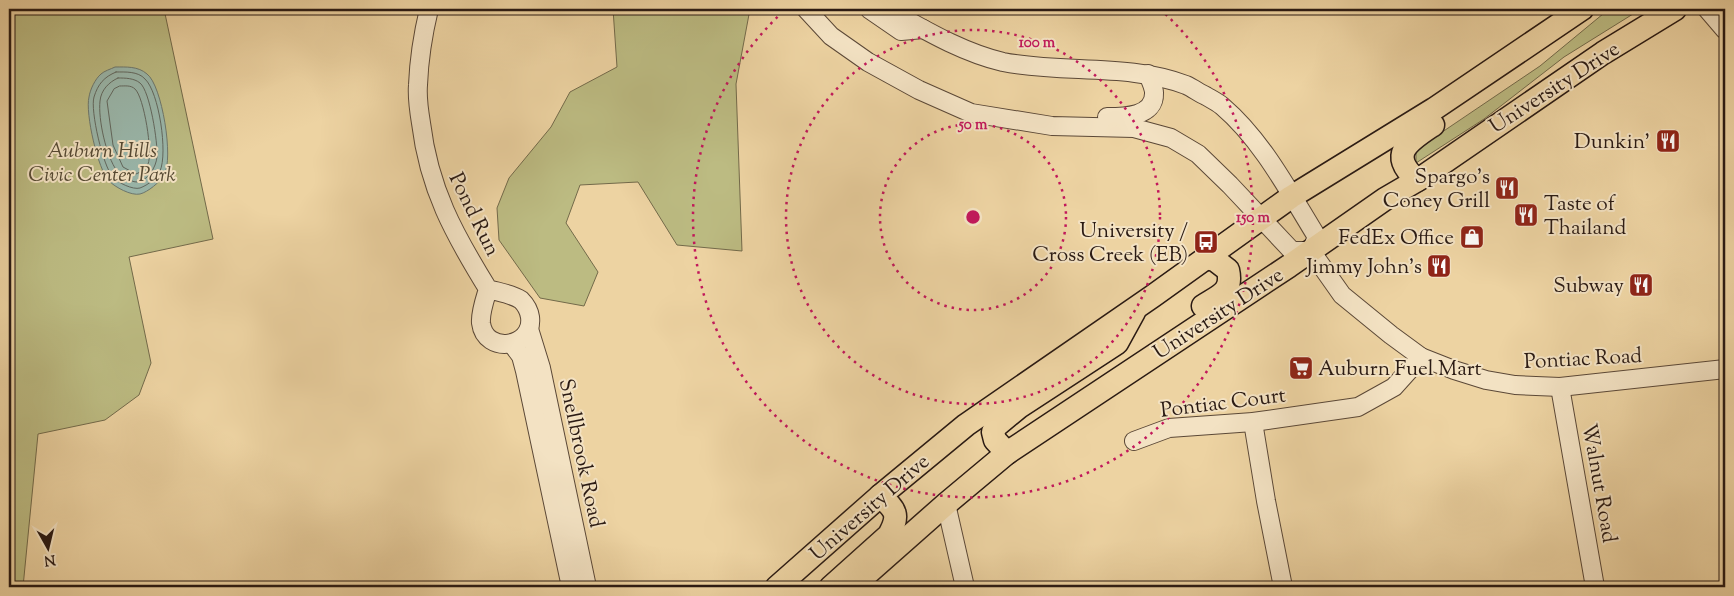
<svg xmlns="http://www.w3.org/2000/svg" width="1734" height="596" font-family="'Sorts Mill Goudy',serif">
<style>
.green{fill:#bcbb82;stroke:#736a4a}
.water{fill:#9ab7ab;stroke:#6d786e}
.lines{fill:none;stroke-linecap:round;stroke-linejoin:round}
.shore{stroke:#62685f;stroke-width:1}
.minor-casing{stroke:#5b4837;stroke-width:20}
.major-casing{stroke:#2a1a13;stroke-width:25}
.minor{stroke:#f3e2c3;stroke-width:18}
.major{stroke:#edd3a2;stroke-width:22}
.ring{fill:none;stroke:#c2185b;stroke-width:2.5;stroke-dasharray:2.5 5}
.labels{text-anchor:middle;stroke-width:4;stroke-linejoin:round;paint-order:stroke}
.street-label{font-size:21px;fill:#2a1a13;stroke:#f3e2c3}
.poi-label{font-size:21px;fill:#2a1a13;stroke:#f3e2c3;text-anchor:end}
.park-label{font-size:21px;font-style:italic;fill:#564a34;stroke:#f3e2c3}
.centre{fill:#c2185b;stroke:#f3e2c3;stroke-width:2.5}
.ring-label{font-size:15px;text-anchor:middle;font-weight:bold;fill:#c2185b;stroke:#f3e2c3;stroke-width:4;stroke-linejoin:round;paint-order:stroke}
</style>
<rect width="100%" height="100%" fill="#edd3a2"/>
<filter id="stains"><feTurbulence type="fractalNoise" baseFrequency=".004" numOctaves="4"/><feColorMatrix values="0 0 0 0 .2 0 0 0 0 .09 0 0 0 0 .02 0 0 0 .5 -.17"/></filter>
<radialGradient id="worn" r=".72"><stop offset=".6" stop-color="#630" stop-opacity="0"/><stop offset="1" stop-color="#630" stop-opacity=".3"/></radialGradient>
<!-- green -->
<g class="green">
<path d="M9 9H164L213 239 129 257 151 363 139 395 105 420 38 434 23 587H9Z"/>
<path d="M613 9H750L736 84 742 251 677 245 638 182 580 185 566 223 598 272 584 306 540 298 499 240 497 208 509 178 551 127 570 92 617 67Z"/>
<path d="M1609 9H1641L1564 57 1484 119 1416 163V153L1420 147 1540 66Z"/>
</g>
<!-- water -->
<path class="water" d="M115 67C126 67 138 66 147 74 162 85 174 159 164 175 160 182 148 192 140 194 131 196 115 187 109 181 98 170 85 113 89 97 90 90 95 79 101 74 104 71 111 69 115 67Z"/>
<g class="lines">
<!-- shore -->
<g class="shore">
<path d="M116 72C125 72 138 71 145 79 159 92 168 153 160 171 157 178 148 185 140 188 133 190 118 183 113 177 103 167 90 110 94 97 98 84 104 77 116 72Z"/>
<path d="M118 78C125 78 134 78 140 83 150 91 158 143 157 157 156 167 148 181 137 182 133 182 129 180 126 178 123 176 119 174 117 171 106 156 98 119 100 101 101 90 109 82 118 78Z"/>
<path d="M120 86C125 86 131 85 135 89 144 97 153 153 148 164 145 169 141 172 136 174L123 167 113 145 107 101 114 89Z"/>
</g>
<defs>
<g id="minor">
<path d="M429 9C423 34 419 59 418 85 417 97 419 111 421 123 429 189 454 234 488 289 498 292 512 294 521 300 526 305 529 310 530 317 534 348 485 355 481 323 480 313 485 299 488 289"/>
<path d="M806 9 831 36 868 62 919 90 971 113 1052 126 1134 128 1171 138 1198 154 1230 185 1292 251H1311"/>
<path d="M869 9 901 31 923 29"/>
<path d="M890 9 896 14C930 33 965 53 1003 62 1063 74 1129 63 1186 85 1193 88 1199 93 1206 96 1211 99 1217 102 1222 106 1263 141 1289 192 1317 237L1311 251"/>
<path d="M1707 9 1725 30"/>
<path d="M1107 117C1123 117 1155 117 1154 93 1154 87 1150 80 1148 74"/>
<path d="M1311 251 1342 295 1391 335 1421 357 1454 370 1486 380 1515 385 1560 387 1725 369"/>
<path d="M529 329 541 368 587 587"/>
<path d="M512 344 521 356 525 371 571 587"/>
<path d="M1560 387 1595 587"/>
<path d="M1253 422 1266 501 1283 587"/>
<path d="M1134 441 1169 428 1253 422 1358 407 1394 387 1421 357"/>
<path d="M946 504 965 587"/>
</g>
<g id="major">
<path d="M1417 180C1387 154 1409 141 1433 125"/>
<path d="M1203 306C1220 295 1233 292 1228 270L1215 260 1206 258"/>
<path d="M1007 453 995 440 993 432 996 426 1019 407 1117 343 1134 312"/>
<path d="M777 587 880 496 966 425 1153 296 1291 197 1434 109 1582 9"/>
<path d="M831 587 889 535C900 515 896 510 880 496"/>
<path d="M852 587 946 504 1007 453 1289 266 1385 199 1421 178 1603 53 1675 9"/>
</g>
</defs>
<!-- minor casing -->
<use href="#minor" class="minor-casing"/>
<!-- major casing -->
<use href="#major" class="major-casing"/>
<!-- minor -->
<use href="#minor" class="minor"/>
<!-- major -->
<use href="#major" class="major"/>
</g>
<!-- distance rings -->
<g class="ring">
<circle cx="973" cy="217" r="93"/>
<circle cx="973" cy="217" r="187"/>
<path d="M1160 9A280 280 0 1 1 786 9"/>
</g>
<!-- icons -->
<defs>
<symbol id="restaurant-square" viewBox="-11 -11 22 22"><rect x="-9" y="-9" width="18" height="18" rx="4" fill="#8f2418" stroke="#f3e2c3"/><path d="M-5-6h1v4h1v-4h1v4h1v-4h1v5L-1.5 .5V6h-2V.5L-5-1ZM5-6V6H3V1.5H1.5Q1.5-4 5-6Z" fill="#fff"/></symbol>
<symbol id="shop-square" viewBox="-11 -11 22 22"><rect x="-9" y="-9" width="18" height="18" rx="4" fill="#8f2418" stroke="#f3e2c3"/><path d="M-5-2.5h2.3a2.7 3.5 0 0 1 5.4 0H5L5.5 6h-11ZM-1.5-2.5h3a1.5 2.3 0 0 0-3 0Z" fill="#fff"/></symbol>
<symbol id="bus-square" viewBox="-11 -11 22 22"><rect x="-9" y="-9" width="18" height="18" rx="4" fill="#8f2418" stroke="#f3e2c3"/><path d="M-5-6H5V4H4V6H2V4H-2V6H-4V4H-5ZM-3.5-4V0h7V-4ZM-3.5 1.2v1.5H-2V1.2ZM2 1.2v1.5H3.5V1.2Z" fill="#fff"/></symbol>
<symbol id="supermarket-square" viewBox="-11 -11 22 22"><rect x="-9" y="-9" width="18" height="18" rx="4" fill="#8f2418" stroke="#f3e2c3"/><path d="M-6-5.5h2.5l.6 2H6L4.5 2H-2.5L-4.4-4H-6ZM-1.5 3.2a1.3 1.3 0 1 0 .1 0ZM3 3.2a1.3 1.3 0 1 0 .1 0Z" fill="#fff"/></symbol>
</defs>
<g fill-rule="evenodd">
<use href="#restaurant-square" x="1654" y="127" width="28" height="28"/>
<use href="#restaurant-square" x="1493" y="174" width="28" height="28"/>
<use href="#restaurant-square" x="1512" y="201" width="28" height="28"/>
<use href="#shop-square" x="1458" y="223" width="28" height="28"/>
<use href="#bus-square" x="1192" y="228" width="28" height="28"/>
<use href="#restaurant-square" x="1425" y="252" width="28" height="28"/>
<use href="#restaurant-square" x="1627" y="271" width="28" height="28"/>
<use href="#supermarket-square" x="1287" y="354" width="28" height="28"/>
</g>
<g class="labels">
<!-- street labels -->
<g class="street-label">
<text transform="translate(1554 87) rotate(-33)" y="7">University Drive</text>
<text transform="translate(475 214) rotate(64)" y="7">Pond Run</text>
<text transform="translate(1218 313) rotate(-33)" y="7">University Drive</text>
<text transform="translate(1583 358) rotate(-3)" y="7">Pontiac Road</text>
<text transform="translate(1223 402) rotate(-7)" y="7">Pontiac Court</text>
<text transform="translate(582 453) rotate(78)" y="7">Snellbrook Road</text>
<text transform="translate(1600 483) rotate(80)" y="7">Walnut Road</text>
<text transform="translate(869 507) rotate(-41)" y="7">University Drive</text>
</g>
<!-- poi labels -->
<g class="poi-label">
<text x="1650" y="148">Dunkin'</text>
<text x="1490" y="183">Spargo's<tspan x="1490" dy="24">Coney Grill</tspan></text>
<text x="1544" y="210" text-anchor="start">Taste of<tspan x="1544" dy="24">Thailand</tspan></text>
<text x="1188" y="237">University /<tspan x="1188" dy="24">Cross Creek (EB)</tspan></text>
<text x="1454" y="244">FedEx Office</text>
<text x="1422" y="273">Jimmy John's</text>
<text x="1624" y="292">Subway</text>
<text x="1318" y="375" text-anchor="start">Auburn Fuel Mart</text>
</g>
<!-- park labels -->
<g class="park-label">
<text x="102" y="157">Auburn Hills<tspan x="102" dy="24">Civic Center Park</tspan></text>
</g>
</g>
<circle cx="973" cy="217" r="8" class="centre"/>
<g class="ring-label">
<text x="1037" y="47">100 m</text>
<text x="973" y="129">50 m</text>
<text x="1253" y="222">150 m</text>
</g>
<!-- margin -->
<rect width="1734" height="596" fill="none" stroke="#edd3a2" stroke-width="30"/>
<rect x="10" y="10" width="1714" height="576" fill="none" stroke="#2a1a13" stroke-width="2.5"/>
<rect x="15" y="15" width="1704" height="566" fill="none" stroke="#2a1a13"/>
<!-- north arrow -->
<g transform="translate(48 548) rotate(172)" stroke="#f3e2c3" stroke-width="4" paint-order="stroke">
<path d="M0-4L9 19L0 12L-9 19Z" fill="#2a1a13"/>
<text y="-8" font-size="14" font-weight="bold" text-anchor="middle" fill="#2a1a13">N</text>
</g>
<rect width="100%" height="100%" filter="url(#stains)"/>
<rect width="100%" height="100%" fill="url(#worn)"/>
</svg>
